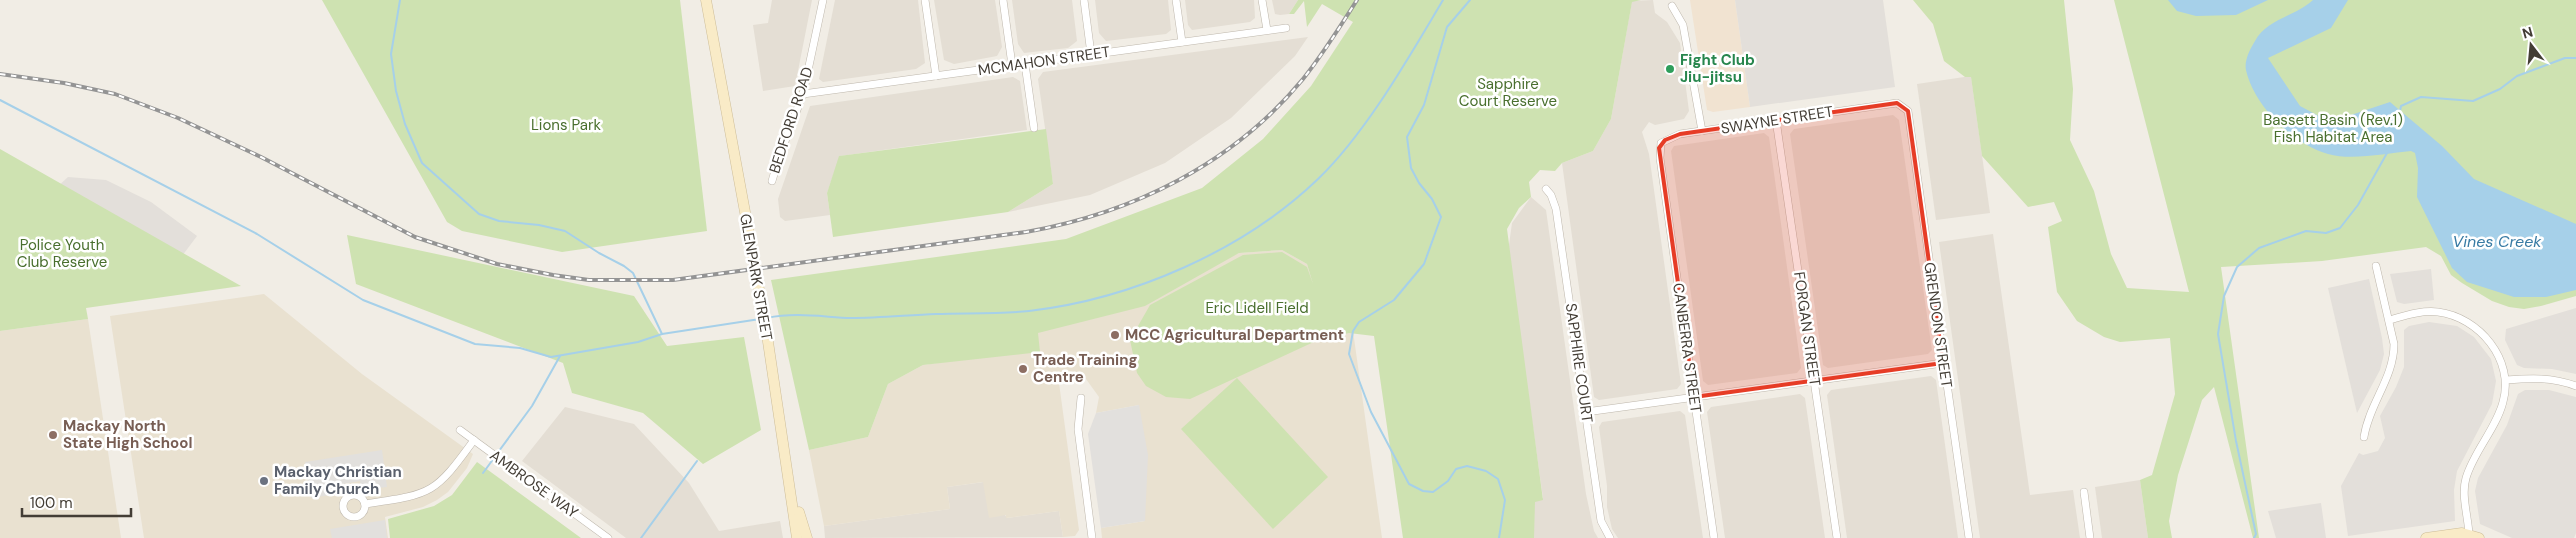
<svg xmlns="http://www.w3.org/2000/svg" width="2576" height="538" font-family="'DM Sans',sans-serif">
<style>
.residential{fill:#e4ded4}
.commercial{fill:#f1e3d1}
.industrial{fill:#e3dfda}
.education{fill:#e9e1d0}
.green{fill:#cee2b1}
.parking{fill:#e2e0dd}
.water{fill:#a6d0e9}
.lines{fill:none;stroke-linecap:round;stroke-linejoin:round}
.stream{stroke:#a6d0e9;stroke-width:2}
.street-casing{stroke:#beb7ac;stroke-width:8}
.secondary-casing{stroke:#cdbd98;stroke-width:11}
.street{stroke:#fff;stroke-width:7}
.secondary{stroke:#f9ebc7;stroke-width:10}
.rail-casing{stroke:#949494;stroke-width:4}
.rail{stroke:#fff;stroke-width:2;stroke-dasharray:5.5;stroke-linecap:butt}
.secondary-bridge-casing{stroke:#cdbd98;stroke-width:11;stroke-linecap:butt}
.secondary-bridge{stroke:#f9ebc7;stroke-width:10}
.marked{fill:#e63c26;fill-opacity:0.2;stroke:#e63c26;stroke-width:4;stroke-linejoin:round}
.leisure-dot{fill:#2e9e5b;stroke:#fff;stroke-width:2}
.education-dot{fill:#8d6e63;stroke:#fff;stroke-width:2}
.worship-dot{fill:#6b7280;stroke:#fff;stroke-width:2}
.labels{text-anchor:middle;stroke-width:5;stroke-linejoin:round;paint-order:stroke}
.leisure-label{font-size:15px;font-weight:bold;fill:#27864d;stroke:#fff;text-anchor:start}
.street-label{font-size:15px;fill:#433d35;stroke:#fff}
.park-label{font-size:15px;fill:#496f2e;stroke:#fff}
.education-label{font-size:15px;font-weight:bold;fill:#785e54;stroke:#fff;text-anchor:start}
.worship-label{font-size:15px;font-weight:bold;fill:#5b616d;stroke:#fff;text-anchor:start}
.water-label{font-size:16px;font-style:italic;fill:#397ba4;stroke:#fff}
</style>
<rect width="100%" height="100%" fill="#f1ede5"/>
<!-- residential -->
<g class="residential">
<path d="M772 0H812L795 86 763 91 753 25 768 23Z"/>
<path d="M835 0H918L925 63 916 69 823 82 819 79Z"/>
<path d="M934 0H995L1002 47 997 56 954 64 944 60Z"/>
<path d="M1012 0H1072L1077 41 1068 48 1024 53 1018 44Z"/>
<path d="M1095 0H1168L1171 30 1166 34 1106 41 1099 33Z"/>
<path d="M1185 0H1254L1255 18 1250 22 1192 30 1188 25Z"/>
<path d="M1272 0H1298L1289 14 1280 15 1275 14Z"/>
<path d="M1653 0 1655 13 1667 22 1680 43 1689 111 1684 119 1655 125 1649 122 1642 132 1649 154 1681 384 1677 389 1599 400 1594 397 1562 163 1593 151 1611 119 1632 1Z"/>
<path d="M1308 37 1295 56 1231 118 1165 163 1090 195 1008 212 1053 184 1038 79 1043 72Z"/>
<path d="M1971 76 1990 213 1936 220 1917 84Z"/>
<path d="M1013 77 1020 81 1027 130 840 156 827 193 830 215 785 221 780 217 778 199 810 106Z"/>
<path d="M1893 115 1899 120 1932 350 1928 354 1828 368 1823 365 1790 134 1794 129Z"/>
<path d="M1764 133 1769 137 1801 368 1797 373 1708 385 1703 381 1671 151 1674 146Z"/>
<path d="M1531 197 1546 210 1586 494 1594 531 1598 538H1533L1534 501 1543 498 1508 252 1512 223Z"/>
<path d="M1993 234 2030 495 2073 490 2080 538H1980L1939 242Z"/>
<path d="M1931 376 1936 380 1958 538H1847L1827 395 1831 390Z"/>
<path d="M1800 394 1805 398 1825 538H1725L1707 412 1711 407Z"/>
<path d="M565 407 634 424 689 483 719 531 780 521 783 538H626L522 461Z"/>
<path d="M1680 411 1685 415 1703 538H1618L1612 529 1607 507V486L1599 427 1602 422Z"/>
<path d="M2140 480 2148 538H2102L2095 487Z"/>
<path d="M984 482 1007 518 1059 511 1063 537 825 538 824 526 950 509 947 487Z"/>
</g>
<!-- commercial -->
<path class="commercial" d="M1690 0H1735L1750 107 1713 112 1707 110Z"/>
<!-- industrial -->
<g class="industrial">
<path d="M1735 0H1883L1895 87 1750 107Z"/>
<path d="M68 177 106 180 151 202 197 236 179 260 53 191Z"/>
<path d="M2431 269 2434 300 2404 304 2397 302 2390 274Z"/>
<path d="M2369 279 2382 338 2384 354 2380 370 2357 413 2328 288Z"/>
<path d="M2576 308V374L2552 369 2524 368 2517 365 2505 340 2506 329Z"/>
<path d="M2429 322 2457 326 2474 337 2491 359 2496 381 2492 404 2457 471 2454 490 2455 521 2348 536 2341 486 2359 453 2363 455 2378 451 2385 438 2380 416 2396 387 2404 367V330L2409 326Z"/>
<path d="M2525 390H2549L2576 397V533L2574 538H2512L2480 524 2475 491 2478 478 2507 425 2518 394Z"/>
<path d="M2321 503 2326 538H2276L2268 511Z"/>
</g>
<!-- education -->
<g class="education">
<path d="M1282 250 1307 264 1319 301 1353 331 1382 538H1102L1101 528 1145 521 1139 405 1096 413 1099 397 1086 379 1059 383 1079 530 1075 536 1063 537 1059 511 1006 518V515L989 518 983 482 947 487 950 509 824 526 809 450 868 437 888 384 923 365 1001 354 1039 352 1037 333 1239 253Z"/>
<path d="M264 294 362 374 473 454 467 468 448 492 437 500 423 507 385 517 388 538H144L110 316Z"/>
<path d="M88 319 121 538H0V331Z"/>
</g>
<!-- green -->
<g class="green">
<path d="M322 0H680L707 231 562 252 462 231 447 222Z"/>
<path d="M1298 0H1641L1632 2 1611 119 1593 151 1562 163 1555 171 1540 170 1529 182 1531 197 1519 208 1507 229 1543 500 1535 502 1534 538H1403L1374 336 1349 333 1318 340 1190 399 1166 397 1146 386 1137 373 1130 340 1150 305 1243 255 1282 252 1307 267 1313 284 1307 264 1282 250 1239 253 1145 306 1038 333 1040 352 923 365 888 384 868 437 809 450 771 280 1066 239 1202 188 1263 139 1311 86 1353 22 1322 4 1307 27 1304 1 1294 14H1289Z"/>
<path d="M1913 0H2064L2073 89 2070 140 2094 191 2111 254 2127 288 2189 292 2114 0H2576V296L2541 306 2524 309 2509 307 2492 301 2462 283 2451 275 2441 256 2426 247 2322 261 2221 267 2259 538H2253L2214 387 2202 400 2178 475 2169 521 2172 538H2148L2140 480 2152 475 2175 394 2170 338 2120 342 2104 337 2077 321 2057 292 2048 227 2062 221 2054 202 2028 207 1982 156 1971 77H1965L1944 61 1933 24Z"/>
<path d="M1046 129 1053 184 1008 212 833 237 827 193 839 156Z"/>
<path d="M0 149 241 286 86 308 88 319 0 331Z"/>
<path d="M347 235 634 296 667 346 744 337 761 430 703 464 643 413 572 393 563 363 356 284Z"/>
<path d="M1237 378 1328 477 1273 529 1181 429Z"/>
<path d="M477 462 581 538H390L388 519 434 506 452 495Z"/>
</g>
<!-- parking -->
<g class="parking">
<path d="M1139 405 1148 455 1145 521 1101 528 1088 434 1096 413Z"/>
<path d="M382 450 387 487 361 490 360 481 343 484V493L311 498 305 462Z"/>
<path d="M385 520 387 538H332L330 529Z"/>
</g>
<!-- water -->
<g class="water">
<path d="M2168 0H2268L2236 15 2196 16 2177 11Z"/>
<path d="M2313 0H2348L2331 28 2268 58 2300 106 2330 122 2390 102 2442 146 2474 179 2576 224V290L2546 297H2514L2467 282 2452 268 2417 197 2418 168 2415 153 2411 151C2387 153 2352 161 2328 154 2293 144 2254 106 2246 70 2244 61 2250 49 2255 41 2267 19 2296 16 2313 0Z"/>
</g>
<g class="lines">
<!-- stream -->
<g class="stream">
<path d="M400 0 391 54 396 91 405 124 422 163 479 214 499 221 539 225 565 231 599 253 624 266 633 273 662 334"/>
<path d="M1470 0 1447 27 1424 105 1407 137 1411 168 1419 183 1432 199 1441 217 1424 264 1394 300 1359 322 1353 331 1349 354 1371 412 1409 484 1423 491 1433 492 1448 481 1456 469 1467 466 1486 471 1498 479 1505 500 1499 538"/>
<path d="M0 100 257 234 363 300 475 344 520 348 551 357 638 342 662 334 760 319"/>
<path d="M2400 111 2401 106 2421 97 2473 101 2500 89 2517 76 2565 58H2576"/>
<path d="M767 318C795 312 823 317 851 318 880 318 908 315 936 314 967 313 999 314 1029 311 1132 299 1243 251 1318 179 1366 133 1409 57 1443 0"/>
<path d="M496 455 532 406 560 356"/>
<path d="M483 473 494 458"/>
<path d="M641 538 697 461"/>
<path d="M2254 538 2256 534 2236 441 2218 334 2224 296 2237 267 2259 248 2306 231 2326 233 2340 228 2358 205 2387 153"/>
</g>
<defs>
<g id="street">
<path d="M925 0 936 76"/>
<path d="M1003 0 1012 65"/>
<path d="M1084 0 1091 54"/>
<path d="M1176 0 1182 42"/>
<path d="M1262 0 1267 30"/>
<path d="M1672 6 1683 25 1702 131"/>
<path d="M1025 64 1034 128"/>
<path d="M803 94 1286 28"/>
<path d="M1776 120 1837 538"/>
<path d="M772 181 779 157 803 94 823 0"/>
<path d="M1546 189 1551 195 1556 209 1601 521 1610 538"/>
<path d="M2389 320C2404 316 2421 310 2438 312 2479 317 2515 360 2503 402 2496 429 2474 451 2466 478 2461 495 2468 516 2469 534"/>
<path d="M2506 380C2531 378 2552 377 2576 386"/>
<path d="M1081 398 1078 429 1092 538"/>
<path d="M1586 412 1943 363"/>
<path d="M460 430 608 538"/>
<path d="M2364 437C2369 404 2394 378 2394 344L2376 266"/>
<path d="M2084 492 2090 538"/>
<circle cx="354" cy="506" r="11"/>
<path d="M365 504C432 494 434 495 474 440"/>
<path d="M1714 538 1660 158 1661 143 1680 134 1897 103 1908 111 1969 538"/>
</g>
<g id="secondary">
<path d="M706 0 752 250"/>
<path d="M767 335 797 538"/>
<path d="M799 512 807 538"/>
<path d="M2426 538 2462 533 2479 538"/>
</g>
</defs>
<!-- street casing -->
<use href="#street" class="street-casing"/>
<!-- secondary casing -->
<use href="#secondary" class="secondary-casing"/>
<!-- street -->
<use href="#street" class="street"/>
<!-- secondary -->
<use href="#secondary" class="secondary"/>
<defs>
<path id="rail" d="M0 74 64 83 115 94 178 118 261 157 415 237 497 264 553 275 589 280H673L1026 232C1133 213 1233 164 1303 79 1323 54 1340 27 1357 0"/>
</defs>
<!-- rail casing -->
<use href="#rail" class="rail-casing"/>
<!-- rail -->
<use href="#rail" class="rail"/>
<defs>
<path id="secondary-bridge" d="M752 250 767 335"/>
</defs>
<!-- secondary-bridge casing -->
<use href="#secondary-bridge" class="secondary-bridge-casing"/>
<!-- secondary-bridge -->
<use href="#secondary-bridge" class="secondary-bridge"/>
</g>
<!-- marked area -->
<path class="marked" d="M1897 103 1908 111 1943 363 1694 397 1659 148 1665 140 1680 134Z"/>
<!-- markers -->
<circle class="leisure-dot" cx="1670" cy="69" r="5"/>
<g class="education-dot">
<circle cx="1115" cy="335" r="5"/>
<circle cx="1023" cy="369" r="5"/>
<circle cx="53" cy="435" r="5"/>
</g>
<circle class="worship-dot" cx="264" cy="481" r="5"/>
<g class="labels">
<!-- leisure labels -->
<g class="leisure-label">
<text x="1680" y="65">Fight Club<tspan x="1680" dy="17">Jiu-jitsu</tspan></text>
</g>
<!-- street labels -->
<g class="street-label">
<text transform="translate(1044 61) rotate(-8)" y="5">MCMAHON STREET</text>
<text transform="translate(791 120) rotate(-72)" y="5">BEDFORD ROAD</text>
<text transform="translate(1777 120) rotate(-9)" y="5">SWAYNE STREET</text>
<text transform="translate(756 277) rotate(80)" y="5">GLENPARK STREET</text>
<text transform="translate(1938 325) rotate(82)" y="5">GRENDON STREET</text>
<text transform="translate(1807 329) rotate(82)" y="5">FORGAN STREET</text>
<text transform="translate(1687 348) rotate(82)" y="5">CANBERRA STREET</text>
<text transform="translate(1579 363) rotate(82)" y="5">SAPPHIRE COURT</text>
<text transform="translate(534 484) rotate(36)" y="5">AMBROSE WAY</text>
</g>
<!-- park labels -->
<g class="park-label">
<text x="1508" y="89">Sapphire<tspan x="1508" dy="17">Court Reserve</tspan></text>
<text x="2333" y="125">Bassett Basin (Rev.1)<tspan x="2333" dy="17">Fish Habitat Area</tspan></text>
<text x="566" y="130">Lions Park</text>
<text x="62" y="250">Police Youth<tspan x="62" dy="17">Club Reserve</tspan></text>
<text x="1257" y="313">Eric Lidell Field</text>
</g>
<!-- education labels -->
<g class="education-label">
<text x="1125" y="340">MCC Agricultural Department</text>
<text x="1033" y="365">Trade Training<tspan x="1033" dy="17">Centre</tspan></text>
<text x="63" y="431">Mackay North<tspan x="63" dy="17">State High School</tspan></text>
</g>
<!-- worship labels -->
<g class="worship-label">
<text x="274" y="477">Mackay Christian<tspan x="274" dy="17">Family Church</tspan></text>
</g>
<!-- water labels -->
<g class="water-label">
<text x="2497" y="247">Vines Creek</text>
</g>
</g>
<!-- north arrow -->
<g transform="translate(2531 45) rotate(344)" stroke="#ffffff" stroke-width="4" paint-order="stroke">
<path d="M0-4L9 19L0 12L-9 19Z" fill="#433d35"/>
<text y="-8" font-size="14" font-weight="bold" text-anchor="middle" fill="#433d35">N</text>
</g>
<!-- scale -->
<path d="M22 508v8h109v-8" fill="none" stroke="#433d35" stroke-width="2.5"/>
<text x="30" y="508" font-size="15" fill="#433d35" stroke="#ffffff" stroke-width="4" paint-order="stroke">100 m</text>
</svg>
